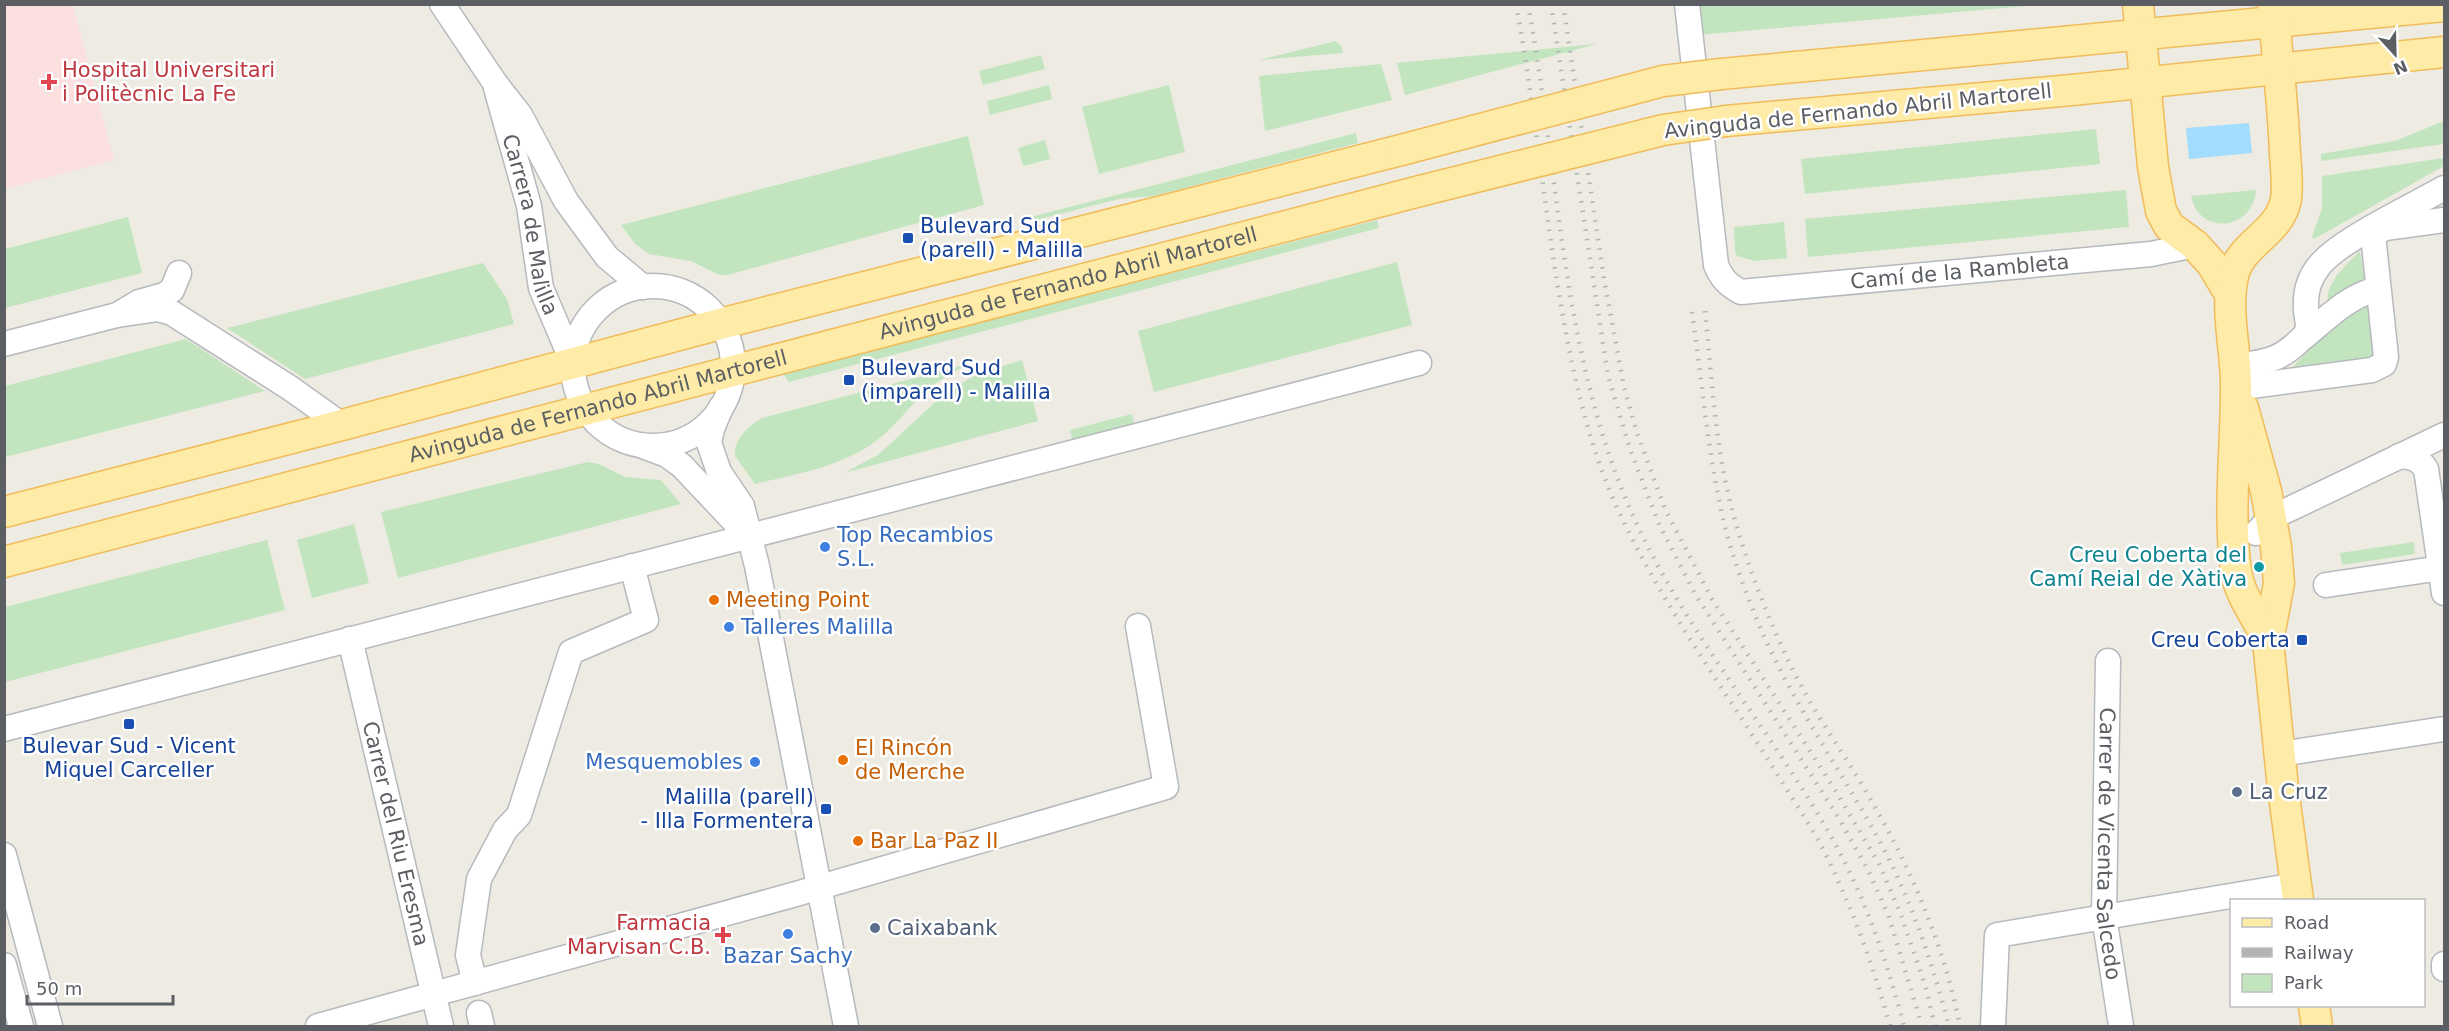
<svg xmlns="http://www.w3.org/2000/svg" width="2449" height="1031" font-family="'DejaVu Sans',sans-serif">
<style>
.medical{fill:#fbe0df}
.green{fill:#c2e5bf}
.water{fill:#a2dcfe}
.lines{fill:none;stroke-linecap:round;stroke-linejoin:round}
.minor-casing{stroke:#b6b9bd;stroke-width:27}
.major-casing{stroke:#f0bc59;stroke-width:33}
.minor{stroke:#fff;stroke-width:24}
.major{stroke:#feeba7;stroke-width:30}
.rail{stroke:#b2b3b4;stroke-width:4.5;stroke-dasharray:1.5 8;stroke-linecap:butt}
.major-bridge-casing{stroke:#f0bc59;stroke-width:33;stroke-linecap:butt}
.major-bridge{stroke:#feeba7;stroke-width:30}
.health-dot{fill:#e0444e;stroke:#fff;stroke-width:2}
.transit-dot{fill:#1a4fb4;stroke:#fff;stroke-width:2}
.shop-dot{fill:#3f7fe0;stroke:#fff;stroke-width:2}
.culture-dot{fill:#0f9aa8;stroke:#fff;stroke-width:2}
.food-dot{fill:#e8710a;stroke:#fff;stroke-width:2}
.service-dot{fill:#5c6f8a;stroke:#fff;stroke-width:2}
.labels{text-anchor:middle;stroke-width:5;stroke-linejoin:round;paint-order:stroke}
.health-label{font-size:21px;fill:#be3a42;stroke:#fff;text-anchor:start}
.street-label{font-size:21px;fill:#5b5f64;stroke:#fff}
.transit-label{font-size:21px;fill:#164399;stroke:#fff;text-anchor:start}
.shop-label{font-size:21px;fill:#366cbe;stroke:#fff;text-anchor:start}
.culture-label{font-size:21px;fill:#0d838f;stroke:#fff;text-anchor:end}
.food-label{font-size:21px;fill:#c56008;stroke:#fff;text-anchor:start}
.service-label{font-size:21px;fill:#4e5e75;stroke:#fff;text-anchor:start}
</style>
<rect width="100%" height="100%" fill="#eeebe3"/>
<!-- medical -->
<path class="medical" d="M5 4 73 5 114 160 5 189Z"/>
<!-- green -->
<g class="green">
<path d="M1695 4 2038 5 1698 35Z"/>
<path d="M1336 41 1342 47 1343 53 1259 60Z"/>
<path d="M1597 44 1405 95 1397 63Z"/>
<path d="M1041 55 1045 69 983 85 979 71Z"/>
<path d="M1381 64 1392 100 1265 131 1259 76Z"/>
<path d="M1049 85 1052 99 990 115 987 101Z"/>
<path d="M1169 85 1185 152 1099 174 1082 107Z"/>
<path d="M2444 121V144L2321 161V154L2395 141Z"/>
<path d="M2096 129 2100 164 1805 194 1801 159Z"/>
<path d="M1356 133 1358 143 1181 189 1152 196 1119 199 1020 224 1023 219Z"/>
<path d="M968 136 984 205 727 275H719L691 261 649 254 635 244 621 225Z"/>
<path d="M1045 140 1050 159 1023 166 1018 148Z"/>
<path d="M2444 158V166L2314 239 2312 237 2322 208V176Z"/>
<path d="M2126 190 2129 227 1808 257 1805 219Z"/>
<path d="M2256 190C2253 231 2199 236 2191 196Z"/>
<path d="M128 217 142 273 5 308V249Z"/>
<path d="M1377 220 1379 228 789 382 783 374Z"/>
<path d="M1784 222 1787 258 1755 261 1737 256 1735 251 1734 227Z"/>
<path d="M2360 251 2365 279 2328 301C2325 283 2348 263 2360 251Z"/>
<path d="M1397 262 1412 325 1154 392 1138 331Z"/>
<path d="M483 263 507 299 514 324 305 379 227 328Z"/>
<path d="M2365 304 2370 305 2377 358 2289 371 2323 335Z"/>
<path d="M186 339 265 391 5 457V386Z"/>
<path d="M1022 360 1038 421 844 473 878 455 948 390 980 373Z"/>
<path d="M968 364C953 373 938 380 925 392 908 408 895 427 876 441 841 467 796 474 755 484L735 456C734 438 748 427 762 418Z"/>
<path d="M1132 414 1135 427 1073 443 1070 430Z"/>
<path d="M588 462 599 464 625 477 661 480 681 504 398 578 381 512Z"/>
<path d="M354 524 369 583 312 598 297 540Z"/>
<path d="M267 540 285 610 5 682V607Z"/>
<path d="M2414 542 2415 554 2342 565 2340 553Z"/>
</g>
<!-- water -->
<path class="water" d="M2249 123 2252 153 2189 159 2186 128Z"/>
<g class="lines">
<defs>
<g id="minor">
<path d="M442 4 495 83 520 115 566 201 607 257 643 287"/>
<path id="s1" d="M1687 4 1716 265C1722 279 1728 285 1741 292L2151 254 2195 245"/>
<path id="s2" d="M496 88 529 206 541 288 573 363"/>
<circle cx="653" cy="366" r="80"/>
<path d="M117 315 158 309 172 313 290 388 342 425"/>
<path d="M2304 337C2326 319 2349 295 2378 289"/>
<path d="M4 344 117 315 139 302 164 295 172 290 179 273"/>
<path d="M2235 366C2263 362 2277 362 2298 342 2303 338 2307 334 2308 327 2308 321 2306 315 2306 309 2305 294 2309 278 2319 266 2339 240 2413 206 2444 188"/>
<path d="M2236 388 2372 370 2384 364 2386 357 2373 235 2385 228 2444 220"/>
<path d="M721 407 712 429 709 443 719 472 742 506 757 566 846 1026"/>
<path d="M643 446 667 455 682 466 749 537"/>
<path d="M2399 456C2411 457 2419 458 2426 469L2444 593"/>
<path d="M2256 533 2271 518 2444 435"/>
<path d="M2326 585 2441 568"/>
<path id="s3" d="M350 639 441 1026"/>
<path id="s4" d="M2108 661 2104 916 2121 1026"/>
<path d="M4 729 1419 363"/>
<path d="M2280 754 2444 729"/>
<path d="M4 855 50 1026"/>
<path d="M2444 964V969"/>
<path d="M4 965 21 1026"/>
<path d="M475 983 468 955 479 879 505 830 519 815 571 652 646 620 632 566"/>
<path d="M479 1013 482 1026"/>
<path d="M318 1026 796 894 1166 787 1138 626"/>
<path d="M1993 1026 1997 935 2296 885"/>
</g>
<g id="major">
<path d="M2138 4 2153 167 2161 211 2169 226 2195 245 2212 264 2230 294"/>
<path d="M1721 74 2444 6"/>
<path d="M1726 121 2072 90 2444 52"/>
<path d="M2243 408 2266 491 2276 547 2279 583 2268 641 2283 788 2298 900"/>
<path d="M4 512 342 425 720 324 1405 149"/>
<path id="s5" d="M4 562 1420 191"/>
<path d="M2268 641C2258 617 2240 598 2236 571 2228 513 2236 448 2236 390 2237 353 2225 313 2233 276 2240 243 2280 234 2286 199 2288 185 2286 169 2285 154 2283 104 2277 54 2273 4"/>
<path d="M2314 1006 2317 1026"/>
</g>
</defs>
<!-- minor casing -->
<use href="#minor" class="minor-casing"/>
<!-- major casing -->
<use href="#major" class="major-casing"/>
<!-- minor -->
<use href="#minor" class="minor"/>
<!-- major -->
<use href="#major" class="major"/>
<!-- rail -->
<g class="rail">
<path d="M1516 4C1536 112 1545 221 1565 328 1577 391 1592 455 1620 514 1664 608 1726 691 1780 779 1796 804 1813 829 1826 855 1853 910 1874 968 1890 1026"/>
<path d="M1528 4C1559 173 1561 350 1630 509 1682 628 1770 728 1833 840 1866 899 1887 962 1904 1026"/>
<path d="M1551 4 1608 376 1631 452 1659 524 1695 594 1838 817 1867 868 1889 917 1922 1026"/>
<path d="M1563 4 1604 279 1624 387 1637 433 1665 509 1712 599 1837 793 1879 864 1900 912 1925 985 1935 1026"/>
<path d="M1705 311C1712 378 1715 448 1733 513 1747 564 1766 614 1789 662 1811 709 1842 750 1868 795 1910 866 1944 945 1960 1026"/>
<path d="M1692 312C1702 382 1708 454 1724 523 1733 560 1748 599 1763 634 1795 706 1841 771 1879 840 1911 899 1932 962 1949 1026"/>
</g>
<defs>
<g id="major-bridge">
<path d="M1405 149 1663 81 1721 74"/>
<path d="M1420 191 1663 130 1726 121"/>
</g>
</defs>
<!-- major-bridge casing -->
<use href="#major-bridge" class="major-bridge-casing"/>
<!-- major-bridge -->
<use href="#major-bridge" class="major-bridge"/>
</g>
<!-- markers -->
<g class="health-dot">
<path d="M46 73h6v6h6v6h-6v6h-6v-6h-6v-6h6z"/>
<path d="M720 926h6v6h6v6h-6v6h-6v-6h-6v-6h6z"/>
</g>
<g class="transit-dot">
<rect x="902" y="232" width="12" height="12" rx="3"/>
<rect x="843" y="374" width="12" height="12" rx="3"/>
<rect x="2296" y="634" width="12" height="12" rx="3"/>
<rect x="123" y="718" width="12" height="12" rx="3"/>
<rect x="820" y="803" width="12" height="12" rx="3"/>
</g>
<g class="shop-dot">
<circle cx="825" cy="547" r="6"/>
<circle cx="729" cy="627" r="6"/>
<circle cx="755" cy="762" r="6"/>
<circle cx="788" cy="934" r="6"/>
</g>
<circle class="culture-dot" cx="2259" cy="567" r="6"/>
<g class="food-dot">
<circle cx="714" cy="600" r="6"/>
<circle cx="843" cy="760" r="6"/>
<circle cx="858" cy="841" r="6"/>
</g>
<g class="service-dot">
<circle cx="2237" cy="792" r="6"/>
<circle cx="875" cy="928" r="6"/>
</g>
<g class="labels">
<!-- health labels -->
<g class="health-label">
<text x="62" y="77">Hospital Universitari<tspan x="62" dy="24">i Politècnic La Fe</tspan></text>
<text x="711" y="930" text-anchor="end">Farmacia<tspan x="711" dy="24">Marvisan C.B.</tspan></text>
</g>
<!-- street labels -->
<g class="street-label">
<text transform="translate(1858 111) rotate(-6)" y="7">Avinguda de Fernando Abril Martorell</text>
<text dy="7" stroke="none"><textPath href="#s2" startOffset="141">Carrera de Malilla</textPath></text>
<text dy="7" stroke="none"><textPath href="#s1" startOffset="520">Camí de la Rambleta</textPath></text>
<text dy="7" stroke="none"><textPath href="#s5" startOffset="1100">Avinguda de Fernando Abril Martorell</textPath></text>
<text dy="7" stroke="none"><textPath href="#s5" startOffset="614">Avinguda de Fernando Abril Martorell</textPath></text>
<text dy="7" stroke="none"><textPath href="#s3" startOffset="200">Carrer del Riu Eresma</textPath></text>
<text dy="7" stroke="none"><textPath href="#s4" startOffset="183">Carrer de Vicenta Salcedo</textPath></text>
</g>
<!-- transit labels -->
<g class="transit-label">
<text x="920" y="233">Bulevard Sud<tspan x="920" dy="24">(parell) - Malilla</tspan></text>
<text x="861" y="375">Bulevard Sud<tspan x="861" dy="24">(imparell) - Malilla</tspan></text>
<text x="2290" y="647" text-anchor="end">Creu Coberta</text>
<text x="129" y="753" text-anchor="middle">Bulevar Sud - Vicent<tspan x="129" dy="24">Miquel Carceller</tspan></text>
<text x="814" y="804" text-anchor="end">Malilla (parell)<tspan x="814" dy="24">- Illa Formentera</tspan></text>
</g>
<!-- shop labels -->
<g class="shop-label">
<text x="837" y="542">Top Recambios<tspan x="837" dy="24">S.L.</tspan></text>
<text x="741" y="634">Talleres Malilla</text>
<text x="743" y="769" text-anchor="end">Mesquemobles</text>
<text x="788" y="963" text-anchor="middle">Bazar Sachy</text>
</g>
<!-- culture labels -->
<g class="culture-label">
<text x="2247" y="562">Creu Coberta del<tspan x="2247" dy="24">Camí Reial de Xàtiva</tspan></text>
</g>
<!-- food labels -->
<g class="food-label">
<text x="726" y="607">Meeting Point</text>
<text x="855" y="755">El Rincón<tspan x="855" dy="24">de Merche</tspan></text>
<text x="870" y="848">Bar La Paz II</text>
</g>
<!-- service labels -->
<g class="service-label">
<text x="2249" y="799">La Cruz</text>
<text x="887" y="935">Caixabank</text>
</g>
</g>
<!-- border -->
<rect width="2449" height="1031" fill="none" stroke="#5b5f64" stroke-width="12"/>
<!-- legend -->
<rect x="2230" y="899" width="195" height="108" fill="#ffffff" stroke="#bdbfc1" stroke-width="1.5"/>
<rect x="2242" y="918" width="30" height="9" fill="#feeba7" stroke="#bdbfc1" stroke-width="1.5"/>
<text x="2284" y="929" font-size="18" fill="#5b5f64">Road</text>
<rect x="2242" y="948" width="30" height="9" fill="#b2b3b4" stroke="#bdbfc1" stroke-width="1.5"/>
<text x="2284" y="959" font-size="18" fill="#5b5f64">Railway</text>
<rect x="2242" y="974" width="30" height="18" fill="#c2e5bf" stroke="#bdbfc1" stroke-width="1.5"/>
<text x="2284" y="989" font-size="18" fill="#5b5f64">Park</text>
<!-- north arrow -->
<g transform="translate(2395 54) rotate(158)" stroke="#ffffff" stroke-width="4.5" paint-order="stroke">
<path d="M0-4.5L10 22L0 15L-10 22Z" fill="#5b5f64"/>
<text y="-9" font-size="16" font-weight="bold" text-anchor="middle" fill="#5b5f64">N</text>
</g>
<!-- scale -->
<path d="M27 995v9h146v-9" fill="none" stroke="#5b5f64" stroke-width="3"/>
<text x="36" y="995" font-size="18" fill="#5b5f64" stroke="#ffffff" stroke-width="4.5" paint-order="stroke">50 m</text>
</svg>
